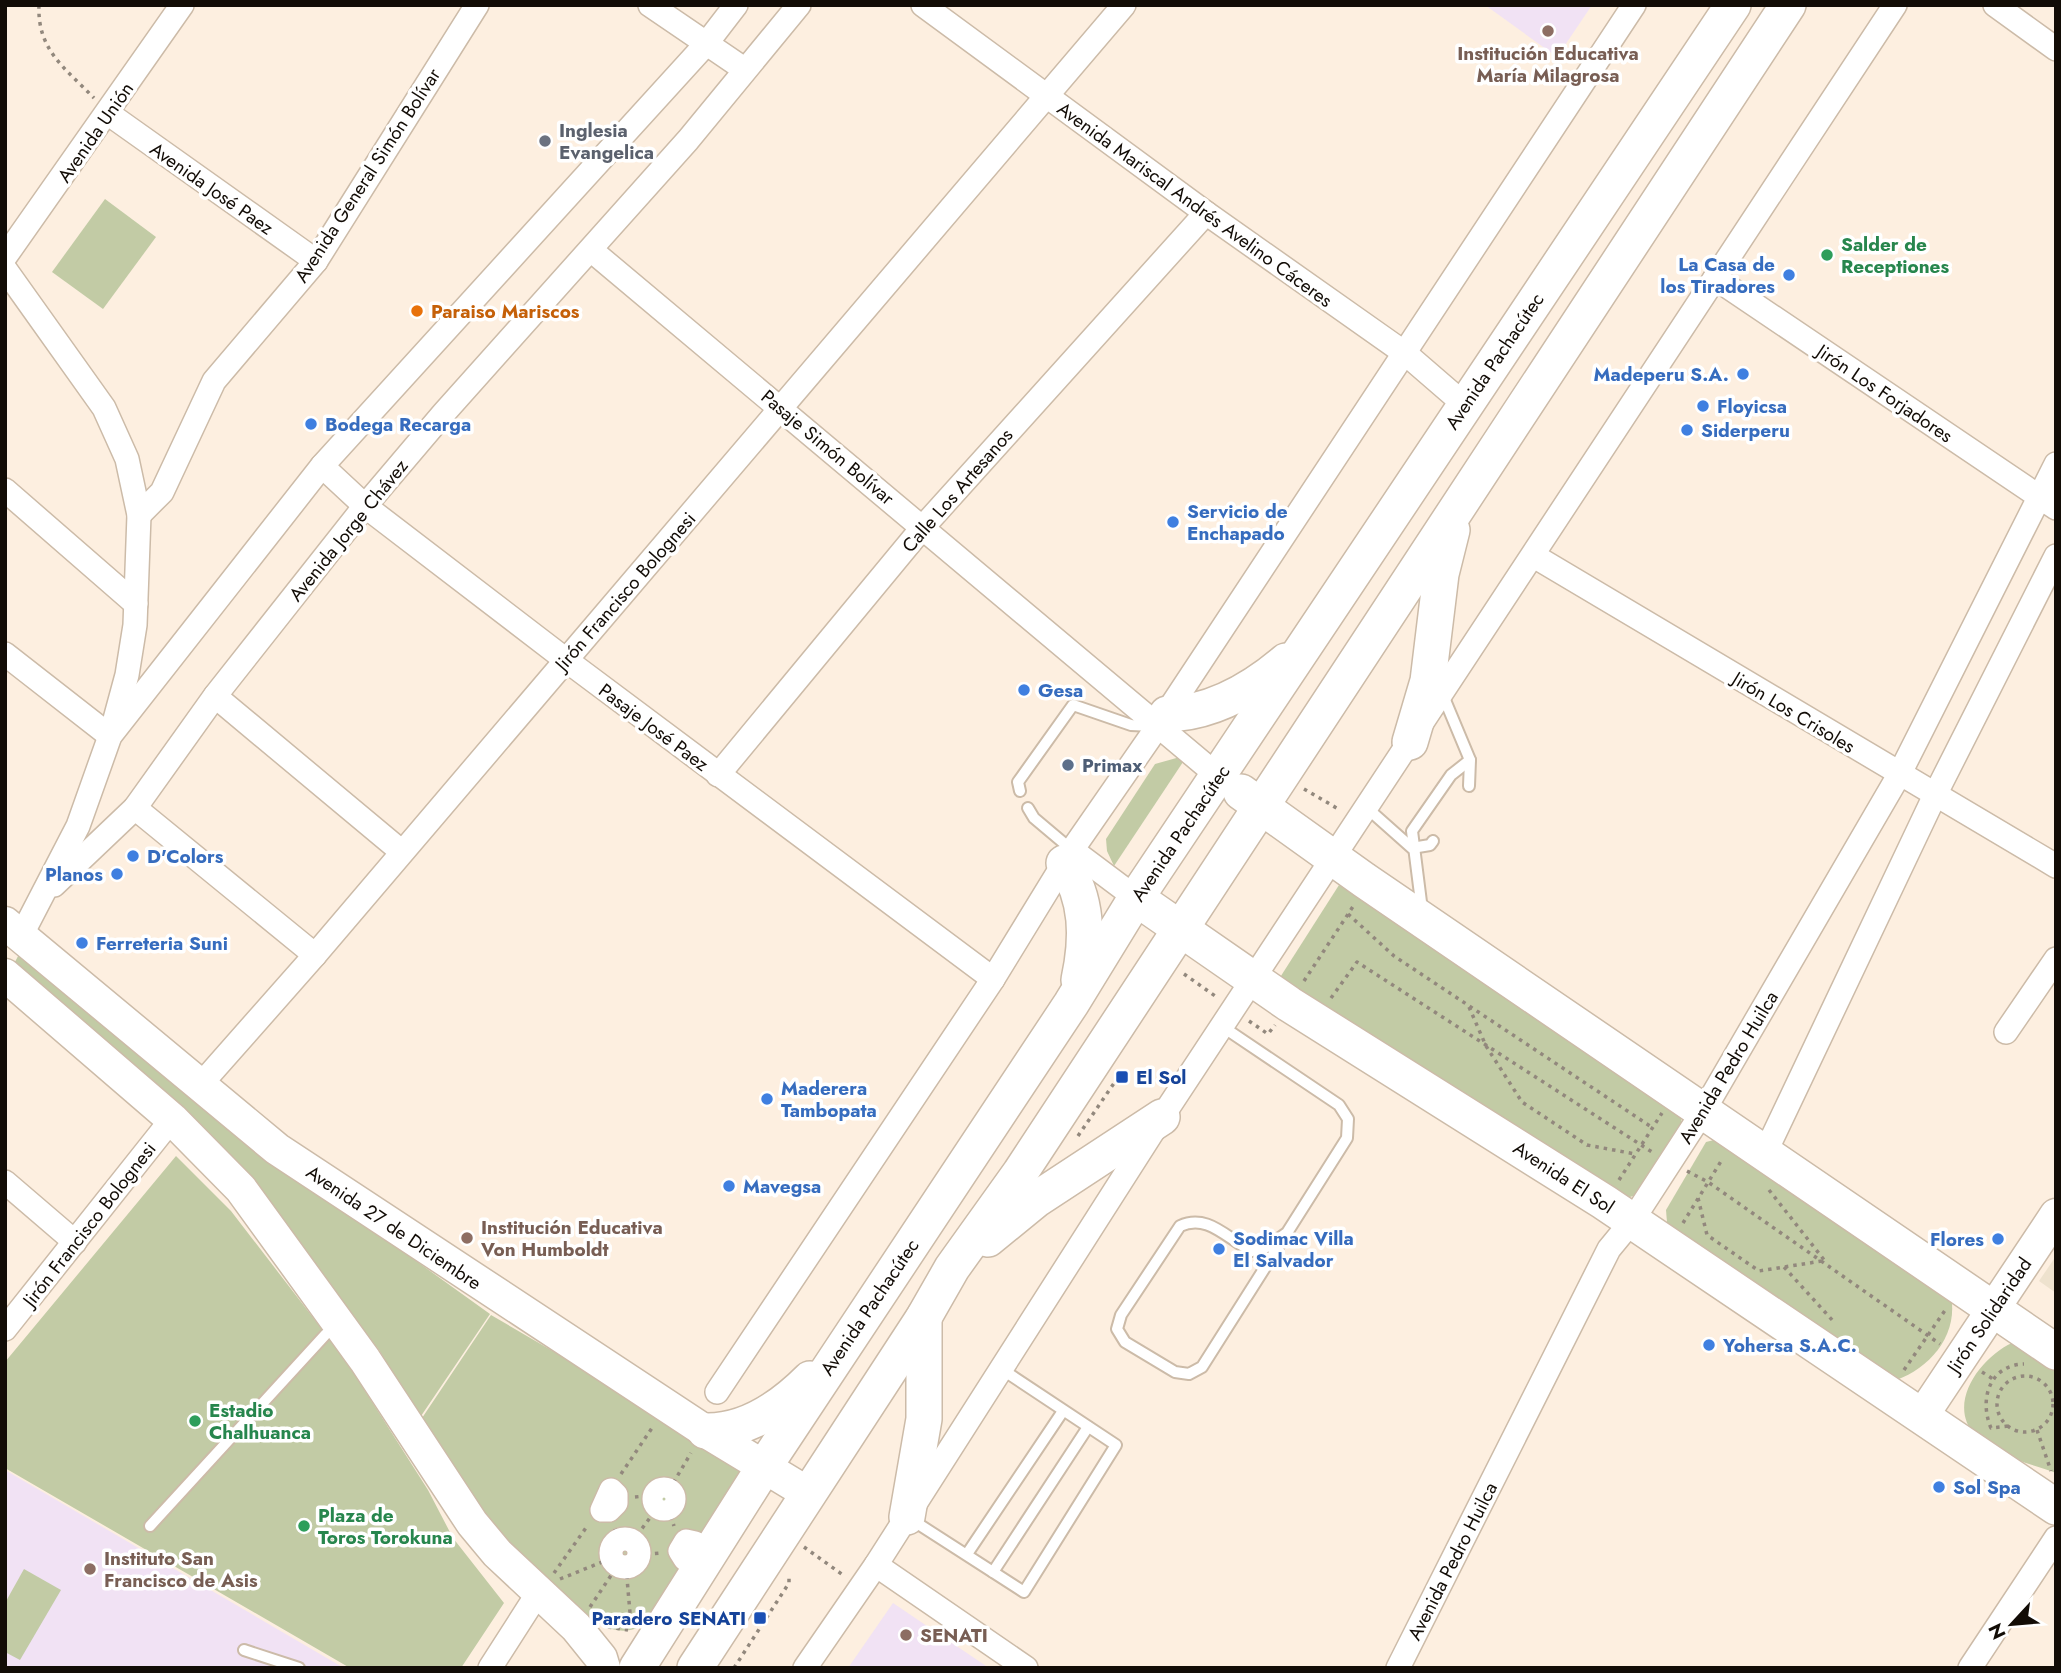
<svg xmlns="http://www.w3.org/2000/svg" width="2061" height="1673" font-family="Jost,sans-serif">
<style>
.commercial{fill:#eee2ce}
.education{fill:#f1e2f4}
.green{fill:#c2cba5}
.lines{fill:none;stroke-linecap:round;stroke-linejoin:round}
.lane-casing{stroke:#ccbba8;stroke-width:14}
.street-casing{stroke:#ccbba8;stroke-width:26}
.secondary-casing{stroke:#ccbba8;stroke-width:35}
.primary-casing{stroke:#ccbba8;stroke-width:38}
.path{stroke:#92887d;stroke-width:3.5;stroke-dasharray:3.5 5;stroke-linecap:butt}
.lane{stroke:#fff;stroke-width:10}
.street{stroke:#fff;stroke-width:23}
.secondary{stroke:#fff;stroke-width:32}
.primary{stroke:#fff;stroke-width:35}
.education-dot{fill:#8d6e63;stroke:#fff;stroke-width:2.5}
.worship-dot{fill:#6b7280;stroke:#fff;stroke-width:2.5}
.leisure-dot{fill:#2e9e5b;stroke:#fff;stroke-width:2.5}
.shop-dot{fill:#3f7fe0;stroke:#fff;stroke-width:2.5}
.food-dot{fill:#e8710a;stroke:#fff;stroke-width:2.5}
.service-dot{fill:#5c6f8a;stroke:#fff;stroke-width:2.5}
.transit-dot{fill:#1a4fb4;stroke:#fff;stroke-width:2.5}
.labels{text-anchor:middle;stroke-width:7;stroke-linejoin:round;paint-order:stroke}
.education-label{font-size:19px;font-weight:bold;fill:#785e54;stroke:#fff;text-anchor:start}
.worship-label{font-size:19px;font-weight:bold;fill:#5b616d;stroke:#fff;text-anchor:start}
.street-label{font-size:19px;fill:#120c06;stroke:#fff}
.leisure-label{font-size:19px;font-weight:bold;fill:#27864d;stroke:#fff;text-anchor:start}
.shop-label{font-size:19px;font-weight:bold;fill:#366cbe;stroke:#fff;text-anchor:start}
.food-label{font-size:19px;font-weight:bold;fill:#c56008;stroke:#fff;text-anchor:start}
.service-label{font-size:19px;font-weight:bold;fill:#4e5e75;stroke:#fff;text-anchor:start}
.transit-label{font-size:19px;font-weight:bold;fill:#164399;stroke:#fff;text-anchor:start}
</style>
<rect width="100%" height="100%" fill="#fdefe0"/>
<!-- commercial -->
<path class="commercial" d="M2056 1256V1293L2039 1281Z"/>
<!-- education -->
<g class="education">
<path d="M1485 5H1592L1557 57Z"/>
<path d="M5 1470 344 1668H5Z"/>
<path d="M893 1603 989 1668H848Z"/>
</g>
<!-- green -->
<g class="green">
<path d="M105 199 156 237 103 309 52 272Z"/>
<path d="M1180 757 1183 762 1114 866 1107 851 1106 839 1155 764Z"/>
<path d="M1339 885 1679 1110 1683 1127 1642 1193 1618 1201 1279 979Z"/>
<path d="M24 945 281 1164 490 1314 419 1419 379 1350 252 1185 9 973Z"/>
<path d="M1722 1138 1950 1292C1961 1334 1929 1371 1890 1382L1668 1235 1666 1210 1706 1142Z"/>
<path d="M176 1156 231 1211 318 1324 355 1375 428 1490 453 1538 504 1603 461 1668H350L5 1468V1362Z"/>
<path d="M491 1315 654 1410 745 1469 646 1623C623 1639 603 1627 583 1614 568 1605 551 1596 538 1585 488 1541 456 1476 420 1421Z"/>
<path d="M2012 1343H2021L2056 1363V1473C2032 1464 1994 1456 1976 1436 1945 1404 1981 1357 2012 1343Z"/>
<path d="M24 1569 61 1590 20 1660 5 1652V1603Z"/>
</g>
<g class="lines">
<defs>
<g id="lane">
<path d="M1442 693 1470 760 1469 786"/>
<path d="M1020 791 1018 782 1073 705 1131 725 1152 726"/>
<path d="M1028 808 1034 818 1072 850"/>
<path d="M1367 808 1412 848 1430 845 1433 841"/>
<path d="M1422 910 1412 831 1451 775 1470 760"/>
<path d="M1223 1027 1339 1105 1348 1119 1347 1138 1202 1367 1189 1374 1175 1372 1125 1342 1117 1329 1121 1315 1180 1226C1208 1213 1227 1239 1252 1251L1267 1247 1288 1232"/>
<path d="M909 1518 1024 1592 1116 1445 1003 1370"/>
<path d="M150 1526 326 1334 338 1327"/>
<path d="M967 1554 1063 1411"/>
<path d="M993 1572 1088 1427"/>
<path d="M244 1650 299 1668"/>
</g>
<g id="street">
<path d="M650 5 744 69"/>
<path d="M923 5 1206 213 1406 354 1465 405"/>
<path d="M1995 5 2056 49"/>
<path d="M109 114 316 261"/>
<path d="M591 250 1218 776"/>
<path d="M5 257 182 5"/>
<path d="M5 269 104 408 127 459 139 515 135 625 127 675 114 723"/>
<path d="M1715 278 2056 508"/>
<path d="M322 466 365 506 566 660 993 979"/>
<path d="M5 490 136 604"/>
<path d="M139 515 162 492 214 381 316 261 477 5"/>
<path d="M1534 556 2056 866"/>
<path d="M5 654 110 736"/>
<path d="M215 696 402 852"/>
<path d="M718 775 923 527 1206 213"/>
<path d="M135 808 315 955"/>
<path d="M1072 850 1136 898"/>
<path d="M54 885 135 808 215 696 365 506 443 414 688 140 799 5"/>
<path d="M21 936 78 826 110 736 322 466 706 44 736 5"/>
<path d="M2006 1032 2056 959"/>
<path d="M202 1083 315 955 1124 5"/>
<path d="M1766 1151 1936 793 2056 556"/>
<path d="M5 1182 75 1242"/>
<path d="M5 1329 172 1119"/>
<path d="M717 1392 993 979 1072 850 1158 726 1634 5"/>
<circle cx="664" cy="1499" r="10"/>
<path d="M611 1490 616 1495V1503L609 1510H602Z"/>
<circle cx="625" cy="1553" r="14"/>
<path d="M686 1541 695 1543 685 1559 680 1551Z"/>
<path d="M876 1565 1026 1668"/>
<path d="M490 1668 538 1593"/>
<path d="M805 1668 876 1565 1162 1117 1895 5"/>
<path d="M1398 1668 1609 1249 1632 1221 1704 1110 1899 775 2056 464"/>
<path d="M1970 1668 2056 1538"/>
</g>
<g id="secondary">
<path d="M5 923 277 1149 705 1431 809 1494"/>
<path d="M5 975 172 1119 241 1189 365 1360 472 1523 497 1553 576 1627 601 1658 604 1668"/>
<path d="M1922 1416 2056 1215"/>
</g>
<g id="primary">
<path d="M1167 714C1212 713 1253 689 1286 661"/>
<path d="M1410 742 1428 681 1441 574 1452 530"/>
<path d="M1241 792 1364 880 2056 1352"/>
<path d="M1064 863C1088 899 1088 938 1079 980"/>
<path d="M1136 898 1289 1004 1604 1202 2056 1507"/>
<path d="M988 1239 1037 1199 1162 1117"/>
<path d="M705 1431C746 1432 781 1408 810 1379"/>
<path d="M907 1517 924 1419V1317"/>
<path d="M637 1668 764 1467 1071 1004 1136 898 1733 5"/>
<path d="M695 1668 924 1317 952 1268 1020 1173 1788 5"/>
</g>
</defs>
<!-- lane casing -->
<use href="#lane" class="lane-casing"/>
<!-- street casing -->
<use href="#street" class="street-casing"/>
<!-- secondary casing -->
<use href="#secondary" class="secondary-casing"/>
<!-- primary casing -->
<use href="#primary" class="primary-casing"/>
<!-- path -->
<g class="path">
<path d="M39 5C37 50 65 68 94 98"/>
<path d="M1304 789 1340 810"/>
<path d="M1348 914 1394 956 1653 1128"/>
<path d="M1184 974 1218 998"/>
<path d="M1304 981 1354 905"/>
<path d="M1331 998 1357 962 1652 1152"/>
<path d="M1469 1007 1486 1046 1522 1102 1587 1145 1635 1154"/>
<path d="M1249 1021 1268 1034 1275 1025"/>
<path d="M1078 1136 1123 1070"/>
<path d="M1687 1171 1708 1182 1940 1344"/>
<path d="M1619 1180 1662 1113"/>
<path d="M1769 1190 1825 1261"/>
<path d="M1698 1198 1707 1235 1759 1271 1822 1261"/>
<path d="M1683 1223 1723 1158"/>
<path d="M1784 1267 1834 1322"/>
<path d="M1904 1370 1946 1309"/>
<path d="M1982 1372 1993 1379"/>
<circle cx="2025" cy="1404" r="28"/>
<path d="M2008 1426 1991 1428C1979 1400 1989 1365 2024 1364"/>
<path d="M2037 1430 2051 1471"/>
<path d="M621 1474 654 1425"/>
<path d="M669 1490 691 1453"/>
<path d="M635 1497 654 1495"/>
<path d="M668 1508 674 1526"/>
<path d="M615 1529 619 1541"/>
<path d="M632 1542 658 1507"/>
<path d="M804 1547 843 1575"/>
<path d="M638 1555 660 1553"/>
<path d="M626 1567 631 1624"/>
<path d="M554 1573 588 1525"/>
<path d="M560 1579 612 1558"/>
<path d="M590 1607 618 1565"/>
<path d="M608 1627 628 1630"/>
<path d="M734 1668 789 1583V1574"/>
</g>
<!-- lane -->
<use href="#lane" class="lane"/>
<!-- street -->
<use href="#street" class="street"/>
<!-- secondary -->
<use href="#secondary" class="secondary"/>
<!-- primary -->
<use href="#primary" class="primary"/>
</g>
<!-- markers -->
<g class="education-dot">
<circle cx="1548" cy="31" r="7"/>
<circle cx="467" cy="1238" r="7"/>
<circle cx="90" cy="1569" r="7"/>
<circle cx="906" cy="1635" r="7"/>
</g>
<circle class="worship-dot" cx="545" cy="141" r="7"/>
<g class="leisure-dot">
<circle cx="1827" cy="255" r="7"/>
<circle cx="195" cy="1421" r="7"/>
<circle cx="304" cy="1526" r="7"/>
</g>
<g class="shop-dot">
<circle cx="1789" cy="275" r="7"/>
<circle cx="1743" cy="374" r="7"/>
<circle cx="1703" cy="406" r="7"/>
<circle cx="311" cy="424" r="7"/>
<circle cx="1687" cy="430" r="7"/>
<circle cx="1173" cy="522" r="7"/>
<circle cx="1024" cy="690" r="7"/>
<circle cx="133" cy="856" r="7"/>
<circle cx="117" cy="874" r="7"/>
<circle cx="82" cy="943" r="7"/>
<circle cx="767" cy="1099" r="7"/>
<circle cx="729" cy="1186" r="7"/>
<circle cx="1998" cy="1239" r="7"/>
<circle cx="1219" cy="1249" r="7"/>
<circle cx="1709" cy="1345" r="7"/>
<circle cx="1939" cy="1487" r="7"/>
</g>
<circle class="food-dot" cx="417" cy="311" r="7"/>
<circle class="service-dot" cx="1068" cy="765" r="7"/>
<g class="transit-dot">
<rect x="1115" y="1070" width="14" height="14" rx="3.5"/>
<rect x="753" y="1611" width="14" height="14" rx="3.5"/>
</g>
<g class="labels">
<!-- education labels -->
<g class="education-label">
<text x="1548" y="60" text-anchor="middle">Institución Educativa<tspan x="1548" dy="22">María Milagrosa</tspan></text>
<text x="481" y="1234">Institución Educativa<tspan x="481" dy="22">Von Humboldt</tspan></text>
<text x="104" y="1565">Instituto San<tspan x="104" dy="22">Francisco de Asis</tspan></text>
<text x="920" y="1642">SENATI</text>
</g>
<!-- worship labels -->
<g class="worship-label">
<text x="559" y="137">Inglesia<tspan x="559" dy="22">Evangelica</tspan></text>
</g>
<!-- street labels -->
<g class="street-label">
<text transform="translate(95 132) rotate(-55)" y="7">Avenida Unión</text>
<text transform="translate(367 175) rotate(-57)" y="7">Avenida General Simón Bolívar</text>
<text transform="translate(212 188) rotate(35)" y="7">Avenida José Paez</text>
<text transform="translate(1195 204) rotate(36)" y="7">Avenida Mariscal Andrés Avelino Cáceres</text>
<text transform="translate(1494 361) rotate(-56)" y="7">Avenida Pachacútec</text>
<text transform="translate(1885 393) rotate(34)" y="7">Jirón Los Forjadores</text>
<text transform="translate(828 447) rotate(40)" y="7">Pasaje Simón Bolívar</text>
<text transform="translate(957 490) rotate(-49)" y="7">Calle Los Artesanos</text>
<text transform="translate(348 530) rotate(-51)" y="7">Avenida Jorge Chávez</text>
<text transform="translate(625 591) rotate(-49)" y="7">Jirón Francisco Bolognesi</text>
<text transform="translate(1794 712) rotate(31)" y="7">Jirón Los Crisoles</text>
<text transform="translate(654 727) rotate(37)" y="7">Pasaje José Paez</text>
<text transform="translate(1180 833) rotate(-56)" y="7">Avenida Pachacútec</text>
<text transform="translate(1728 1067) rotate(-59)" y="7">Avenida Pedro Huilca</text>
<text transform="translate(1564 1177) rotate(33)" y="7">Avenida El Sol</text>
<text transform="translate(89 1224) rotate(-52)" y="7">Jirón Francisco Bolognesi</text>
<text transform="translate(394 1227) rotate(34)" y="7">Avenida 27 de Diciembre</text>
<text transform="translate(869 1307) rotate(-56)" y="7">Avenida Pachacútec</text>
<text transform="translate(1989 1315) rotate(-56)" y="7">Jirón Solidaridad</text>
<text transform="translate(1452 1561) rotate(-63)" y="7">Avenida Pedro Huilca</text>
</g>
<!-- leisure labels -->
<g class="leisure-label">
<text x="1841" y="251">Salder de<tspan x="1841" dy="22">Receptiones</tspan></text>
<text x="209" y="1417">Estadio<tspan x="209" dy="22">Chalhuanca</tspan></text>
<text x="318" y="1522">Plaza de<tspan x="318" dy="22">Toros Torokuna</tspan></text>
</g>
<!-- shop labels -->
<g class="shop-label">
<text x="1775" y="271" text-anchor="end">La Casa de<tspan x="1775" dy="22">los Tiradores</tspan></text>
<text x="1729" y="381" text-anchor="end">Madeperu S.A.</text>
<text x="1717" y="413">Floyicsa</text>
<text x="325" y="431">Bodega Recarga</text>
<text x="1701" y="437">Siderperu</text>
<text x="1187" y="518">Servicio de<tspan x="1187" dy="22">Enchapado</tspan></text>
<text x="1038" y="697">Gesa</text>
<text x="147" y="863">D'Colors</text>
<text x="103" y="881" text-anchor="end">Planos</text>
<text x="96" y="950">Ferreteria Suni</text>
<text x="781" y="1095">Maderera<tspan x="781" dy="22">Tambopata</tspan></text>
<text x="743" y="1193">Mavegsa</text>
<text x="1233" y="1245">Sodimac Villa<tspan x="1233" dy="22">El Salvador</tspan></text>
<text x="1984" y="1246" text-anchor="end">Flores</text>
<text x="1723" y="1352">Yohersa S.A.C.</text>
<text x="1953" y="1494">Sol Spa</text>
</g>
<!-- food labels -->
<g class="food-label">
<text x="431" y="318">Paraiso Mariscos</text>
</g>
<!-- service labels -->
<g class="service-label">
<text x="1082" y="772">Primax</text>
</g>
<!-- transit labels -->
<g class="transit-label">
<text x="1136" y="1084">El Sol</text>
<text x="746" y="1625" text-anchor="end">Paradero SENATI</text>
</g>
</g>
<!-- border -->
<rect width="2061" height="1673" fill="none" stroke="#120c06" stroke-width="14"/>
<!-- north arrow -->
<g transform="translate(2012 1624) rotate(244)" stroke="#ffffff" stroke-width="5" paint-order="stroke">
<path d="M0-5L12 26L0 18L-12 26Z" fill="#120c06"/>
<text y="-10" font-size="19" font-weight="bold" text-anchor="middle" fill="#120c06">N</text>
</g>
</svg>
